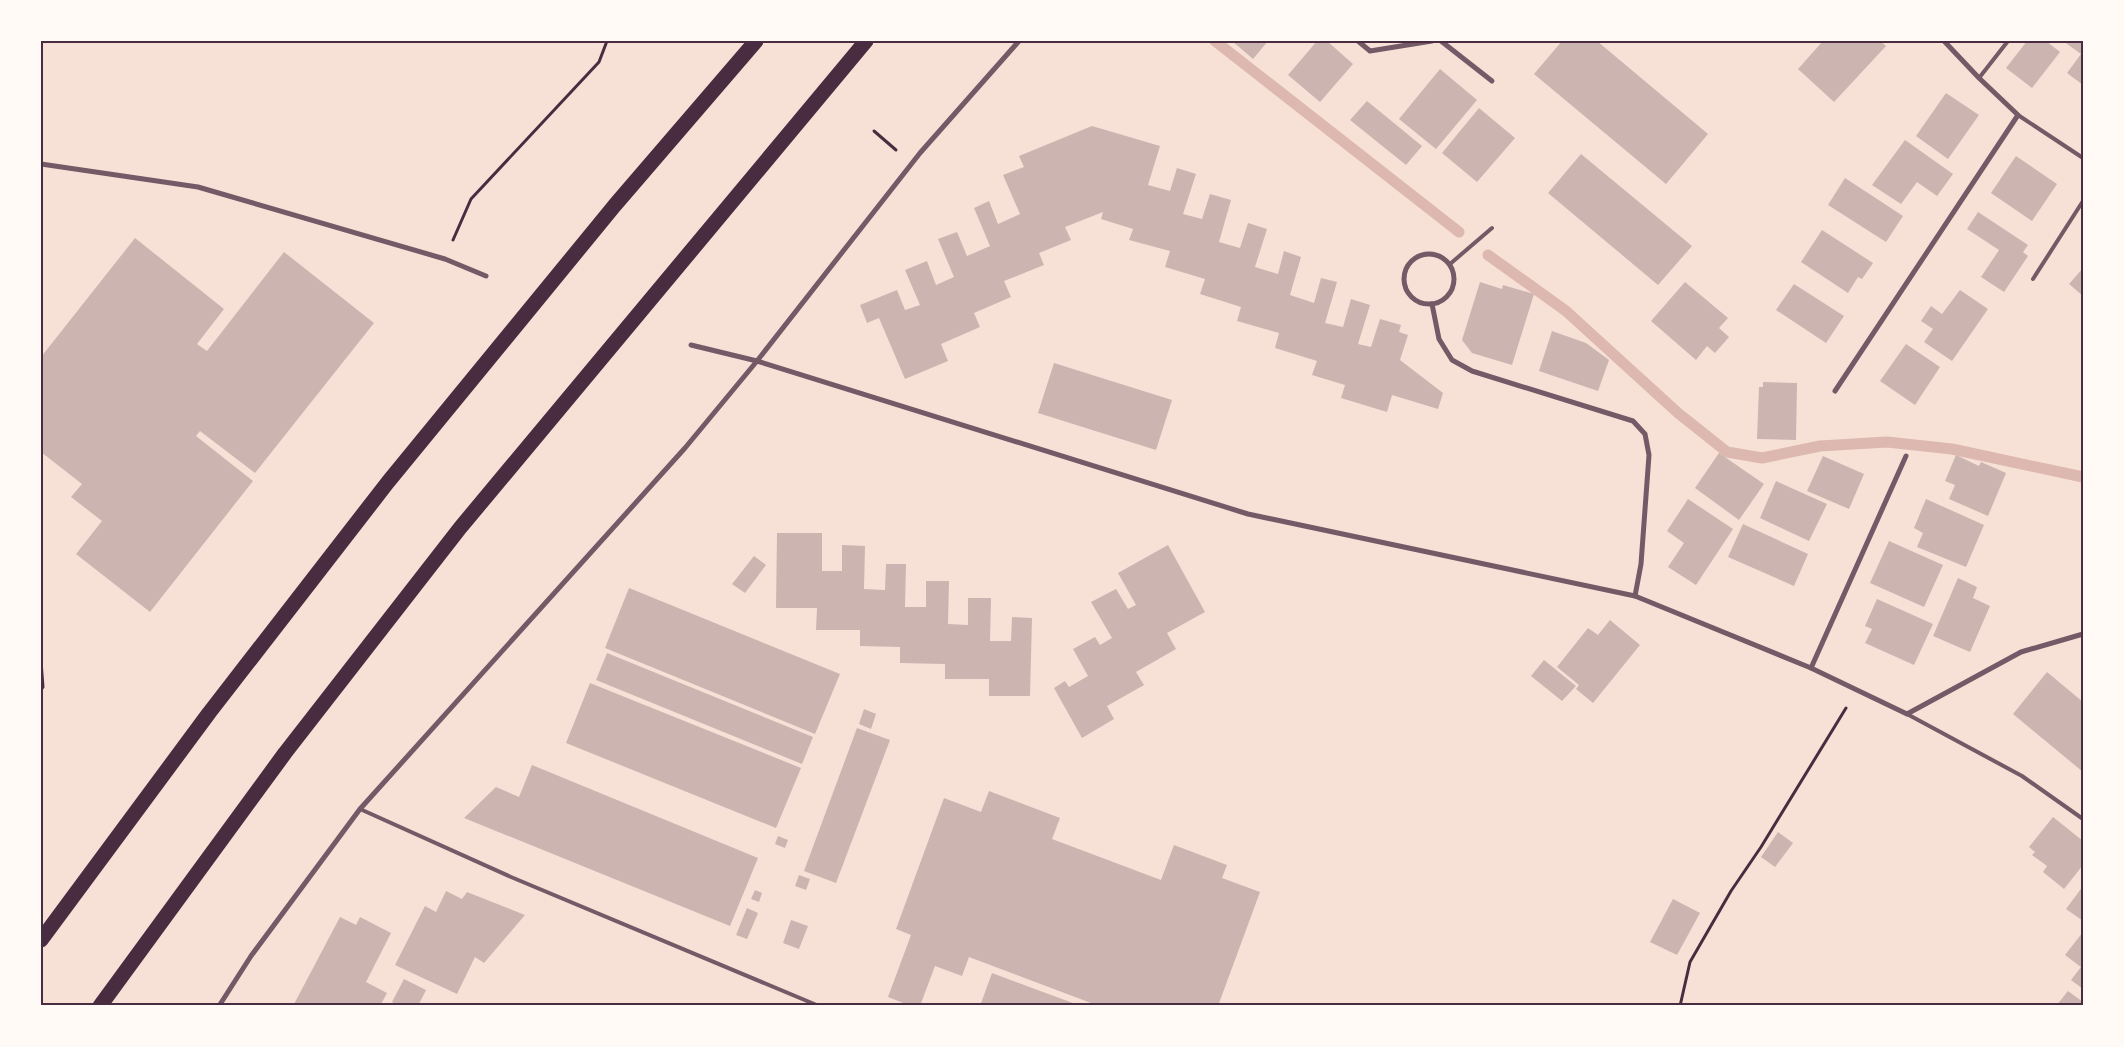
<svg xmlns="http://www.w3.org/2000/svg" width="2124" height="1047" font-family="Barlow,sans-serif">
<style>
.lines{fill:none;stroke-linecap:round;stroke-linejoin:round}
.stream{stroke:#dcb8b0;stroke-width:11}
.building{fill:#ccb4b1}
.path{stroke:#4a2c40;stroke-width:3}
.service{stroke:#755966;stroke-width:4}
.minor{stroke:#755966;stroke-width:5}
.motorway{stroke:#4a2c40;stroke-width:15}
.neatline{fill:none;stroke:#4a2c40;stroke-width:2}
</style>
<rect width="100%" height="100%" fill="#f7e1d7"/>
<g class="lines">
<!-- stream -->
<g class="stream">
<path d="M1215 41 1459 232"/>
<path d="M1488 255 1566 311 1678 413 1727 452 1762 458 1820 446 1887 442 1952 449 2083 477"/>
</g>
</g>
<!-- building -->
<g class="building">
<path d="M1232 41H1268L1253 59Z"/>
<path d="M1317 41H1327L1353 64 1320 102 1288 75Z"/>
<path d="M1562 41H1597L1708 134 1666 184 1534 74Z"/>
<path d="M1823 41H1880L1886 46 1834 102 1798 69Z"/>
<path d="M2027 41H2046L2060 52 2032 88 2006 68Z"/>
<path d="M2063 41H2083V85L2067 73 2081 54Z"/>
<path d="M1440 69 1477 100 1436 149 1399 119Z"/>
<path d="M1946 93 1979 115 1948 159 1916 136Z"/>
<path d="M1367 101 1422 146 1406 165 1350 120Z"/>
<path d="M1479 108 1515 138 1477 182 1442 153Z"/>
<path d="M1092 126 1160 146 1148 185 1170 191 1177 168 1196 174 1183 214 1202 219 1210 194 1231 200 1219 242 1240 248 1248 223 1267 229 1255 267 1278 274 1284 251 1301 257 1290 295 1314 303 1321 278 1337 282 1325 323 1343 327 1351 299 1370 305 1358 344 1371 347 1380 319 1401 325 1399 332 1408 335 1400 360 1443 393 1438 409 1392 395 1387 412 1341 398 1345 385 1312 375 1317 361 1275 348 1279 333 1237 321 1241 307 1200 294 1205 279 1165 267 1170 251 1129 240 1133 229 1101 219 1103 212 1065 227 1071 240 1039 253 1044 265 1004 281 1011 297 974 313 980 327 941 344 948 361 905 379 879 318 867 323 860 305 897 290 905 310 920 305 905 270 927 261 936 285 954 277 938 239 957 232 967 256 990 246 974 208 989 201 998 224 1020 214 1003 175 1024 167 1019 156Z"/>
<path d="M1905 140 1953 174 1937 196 1917 182 1901 204 1872 185Z"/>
<path d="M1581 154 1692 246 1658 285 1548 193Z"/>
<path d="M2016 156 2057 184 2032 221 1991 193Z"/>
<path d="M1845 178 1903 216 1886 242 1828 205Z"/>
<path d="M1978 212 2028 245 2023 252 2028 256 2004 292 1981 277 1999 250 1967 229Z"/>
<path d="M1822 230 1873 263 1862 279 1858 277 1848 293 1801 262Z"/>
<path d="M135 238 224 309 197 344 207 351 284 252 374 323 255 473 200 431 196 436 253 481 150 612 76 554 102 521 71 497 82 484 41 452V357Z"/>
<path d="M2083 268V296L2069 284Z"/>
<path d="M1480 282 1502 289 1503 285 1534 294 1512 365 1472 353 1462 340Z"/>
<path d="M1685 282 1728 318 1719 328 1729 337 1715 353 1707 346 1696 360 1651 321Z"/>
<path d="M1794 284 1844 316 1826 343 1776 310Z"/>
<path d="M1960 290 1988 309 1952 361 1924 342 1933 329 1921 321 1931 306 1942 314Z"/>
<path d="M1552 331 1586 343 1609 360 1598 391 1539 371Z"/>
<path d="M1906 344 1940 367 1915 405 1880 381Z"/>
<path d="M1054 363 1172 400 1156 450 1038 413Z"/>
<path d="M1763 382 1797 383 1796 440 1757 439 1759 387H1763Z"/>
<path d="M1719 453 1764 484 1739 520 1695 488Z"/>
<path d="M1956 455 1979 466 1981 462 2006 473 1988 516 1949 499 1955 485 1945 481Z"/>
<path d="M1823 456 1864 474 1849 509 1807 491Z"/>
<path d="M1776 481 1827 504 1809 541 1760 518Z"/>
<path d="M1688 499 1733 529 1696 585 1668 567 1684 543 1667 531Z"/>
<path d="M1926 499 1984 525 1966 567 1917 547 1923 533 1914 528Z"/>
<path d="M1743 524 1808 554 1794 586 1728 557Z"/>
<path d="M777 533H822V571H842V545L865 546 864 589 885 590 886 564H906L905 607H926V581H949L948 624 968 625V598H991L990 641H1011L1012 617 1032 618 1030 696H989V679H945V664L900 663V647L860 646V630H816L817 608H776Z"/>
<path d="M1889 541 1943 565 1924 607 1870 583Z"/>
<path d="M1168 545 1205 612 1167 633 1176 649 1136 672 1144 685 1107 706 1114 719 1082 738 1054 688 1065 681 1069 687 1088 676 1073 649 1095 637 1100 645 1112 638 1091 602 1116 589 1128 609 1136 605 1118 573Z"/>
<path d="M754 556 766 565 745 593 732 584Z"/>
<path d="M1958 578 1977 587 1973 598 1990 606 1970 652 1933 636Z"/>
<path d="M629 588 840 674 815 734 605 648Z"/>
<path d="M1877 599 1933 624 1914 665 1865 643 1872 629 1865 626Z"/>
<path d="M1610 620 1640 645 1593 703 1576 689 1579 685 1557 667 1588 628 1598 635Z"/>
<path d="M607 653 813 737 802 764 596 680Z"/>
<path d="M1544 660 1576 686 1562 701 1531 676Z"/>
<path d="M2047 672 2083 702V772L2013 714Z"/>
<path d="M590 683 801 768 776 828 566 743Z"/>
<path d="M864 709 876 714 871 729 859 724Z"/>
<path d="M857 728 890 740 836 883 804 871Z"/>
<path d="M532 765 758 858 730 926 464 818 496 787 519 797Z"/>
<path d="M989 791 1060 818 1052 839 1161 880 1174 845 1227 865 1222 878 1260 892 1218 1006H1099L969 957 962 976 935 966 920 1006H911L888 997 911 935 896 929 944 798 981 812Z"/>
<path d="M2053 817 2083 841V865L2064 889 2043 872 2047 866 2032 855 2035 852 2029 847Z"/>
<path d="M1778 832 1793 843 1775 867 1761 857Z"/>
<path d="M778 836 788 840 785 848 775 844Z"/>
<path d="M799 875 810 879 806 890 795 886Z"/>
<path d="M2083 886V921L2066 909Z"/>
<path d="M755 890 762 893 759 902 751 899Z"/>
<path d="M446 891 462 899 467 892 525 915 484 963 475 957 457 994 395 965 425 906 436 912Z"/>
<path d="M1673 899 1700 913 1677 955 1650 942Z"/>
<path d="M747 908 758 913 747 939 736 935Z"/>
<path d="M340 917 356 925 360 917 391 933 366 982 387 993 380 1006H293Z"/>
<path d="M791 920 808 926 799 949 783 943Z"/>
<path d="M2083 932V989L2071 980 2081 967 2065 955Z"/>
<path d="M992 973 1081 1006H980Z"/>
<path d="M404 979 426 990 418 1006H400L392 1002Z"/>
<path d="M2068 991 2083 1002V1006H2056Z"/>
</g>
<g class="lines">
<!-- path -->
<g class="path">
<path d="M874 131 896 150"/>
<path d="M453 240 471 199 599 62 607 41"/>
<path d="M41 661 43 687 41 690"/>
<path d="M1680 1006 1690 962 1731 891 1761 847 1846 708"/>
</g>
<!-- service -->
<g class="service">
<path d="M1979 78 2008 41"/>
<path d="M2018 115 2083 158"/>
<path d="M1450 264 1492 228"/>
<path d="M2033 279 2083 201"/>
<path d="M1907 714 2022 776 2083 819"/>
<path d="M360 809 511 877 819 1006"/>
</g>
<!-- minor -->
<g class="minor">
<path d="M1358 41 1370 51 1432 41"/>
<path d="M1441 41 1492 81"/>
<path d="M41 164 198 187 445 259 486 276"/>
<circle cx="1429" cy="279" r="25"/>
<path d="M1432 304 1439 339 1452 360 1472 371 1633 421 1645 434 1649 455 1641 564 1635 596"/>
<path d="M691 345 757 361 1248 514 1635 596 1811 668 1907 714 2021 652 2083 634"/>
<path d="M1835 391 2018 115 1979 78 1944 41"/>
<path d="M1811 668 1906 456"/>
<path d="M219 1006 251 956 360 809 685 448 757 361 920 153 1019 41"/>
</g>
<!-- motorway -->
<g class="motorway">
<path d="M41 940 209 713 388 482 615 205 756 41"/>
<path d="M100 1006 285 753 460 528 866 41"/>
</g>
</g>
<!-- border -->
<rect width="2124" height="1047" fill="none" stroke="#fffaf5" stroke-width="85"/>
<rect x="42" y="42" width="2040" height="962" class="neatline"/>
</svg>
